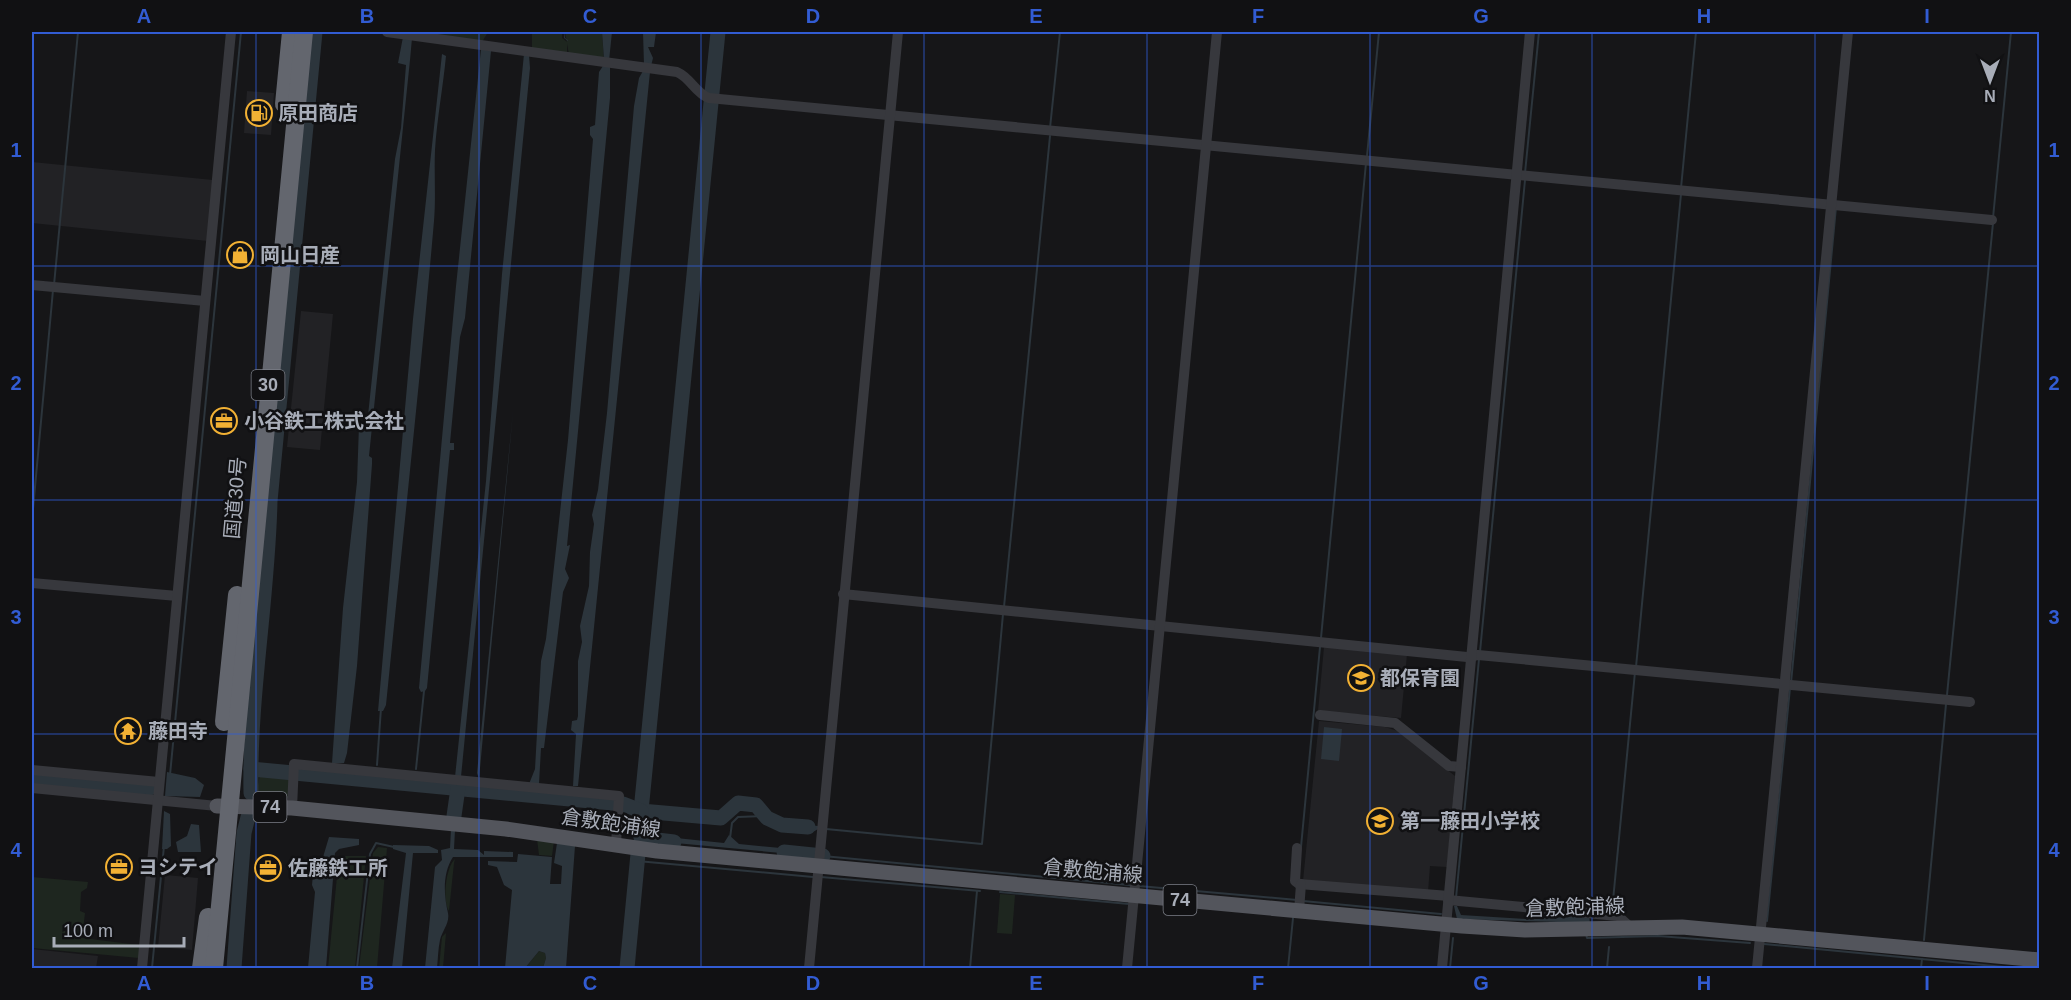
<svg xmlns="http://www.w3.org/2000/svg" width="2071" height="1000" font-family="Arial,'Noto Sans JP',sans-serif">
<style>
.built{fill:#222225}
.green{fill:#1e261f}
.water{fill:#2c353c}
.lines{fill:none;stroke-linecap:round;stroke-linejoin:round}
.stream{stroke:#2c353c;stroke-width:2}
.river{stroke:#2c353c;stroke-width:15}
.street{stroke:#37383d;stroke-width:10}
.primary{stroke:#53555c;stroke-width:15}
.highway{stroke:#63666e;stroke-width:18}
.grid{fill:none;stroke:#325cd3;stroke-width:1.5;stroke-opacity:0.55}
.labels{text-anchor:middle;stroke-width:5;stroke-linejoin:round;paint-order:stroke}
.shield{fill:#111113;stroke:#7b7e86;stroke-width:1.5}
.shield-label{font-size:18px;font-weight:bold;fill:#a8adb8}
.poi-label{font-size:20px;font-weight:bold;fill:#a8adb8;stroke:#111113;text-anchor:start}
.street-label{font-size:20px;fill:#a8adb8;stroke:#111113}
.neatline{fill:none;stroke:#325cd3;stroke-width:2}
.grid-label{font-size:20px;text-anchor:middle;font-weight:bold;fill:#325cd3}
</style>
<rect width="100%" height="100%" fill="#161618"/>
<!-- built -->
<g class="built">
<path d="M247 91 274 93 271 135 244 133Z"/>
<path d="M32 162 213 180 208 241 32 223Z"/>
<path d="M301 311 333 314 320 450 287 447Z"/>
<path d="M1324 647 1407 654 1401 718 1318 711Z"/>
<path d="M1319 721 1385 727 1398 731 1455 776 1447 867 1430 866 1428 892 1303 881Z"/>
<path d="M165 875 198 878 192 950 158 947Z"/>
<path d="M32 949 98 956 96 968H32Z"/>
</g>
<!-- green -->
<g class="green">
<path d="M416 32H488L482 42Z"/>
<path d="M532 32H562V38L567 42V55L532 49Z"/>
<path d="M565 32H602L604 60 569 55Z"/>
<path d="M260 774 290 777 288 798 256 795Z"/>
<path d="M537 839 554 841 552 856 539 855Z"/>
<path d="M378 847 387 848 377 968H359L373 853Z"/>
<path d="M339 856H366L355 968H328Z"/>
<path d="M455 859 454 863 449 911C442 900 446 867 455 859Z"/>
<path d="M32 877 88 882 87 888 81 892 80 911 85 913 82 938 139 945V958L32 948Z"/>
<path d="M1000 894 1015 895 1012 934 997 933Z"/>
<path d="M446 933 443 968H439L442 937Z"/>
<path d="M539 951 545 953 546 958 543 968H525Z"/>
</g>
<!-- water -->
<g class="water">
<path d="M565 32V38L568 40 569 55 604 59 602 32H612L609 61 569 55 568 41 564 38Z"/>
<path d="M643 32H656L654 47H648L653 58 651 66 644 65Z"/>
<path d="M403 37 412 38 410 60 369 456 372 458V464L357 666 347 753 344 763H332L343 608 357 482 359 425H367L395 159 401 128 406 65 398 63Z"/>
<path d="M481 49 491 51 465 318 460 337 450 443H454V450H450L427 688 425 691 421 692 419 688 456 286Z"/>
<path d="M442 54 446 56C443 87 437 119 435 150 434 175 436 197 434 221 420 383 402 544 386 705L383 711H378L413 319Z"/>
<path d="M524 54 529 55 530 68 461 777H455L486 481 502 274Z"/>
<path d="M603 66 610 67V98L567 546 570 545 565 569 569 578 563 592 544 748H541L539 784H529L535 769 541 661 546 639 568 440 593 139 590 135V127L595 125 599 72Z"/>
<path d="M643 71 650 72 578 786H573L576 734 571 730 572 721 577 720 578 716V661L582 642 580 626 589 586 590 552 594 524 592 515 598 490 607 413 634 106 639 78Z"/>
<path d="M513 412 479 779 477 773Z"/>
<path d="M1324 727 1342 729 1339 761 1321 759Z"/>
<path d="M167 772 195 778 204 785 200 797 165 796Z"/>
<path d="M164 811 170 814 171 846 167 849H162Z"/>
<path d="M788 823 818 826V829C806 837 798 833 788 829Z"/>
<path d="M191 824 199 825 201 852H178L176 842 187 836Z"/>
<path d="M451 829 455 830 454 849 478 850 484 855V851L513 852V857H453C442 874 444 896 448 913 450 923 442 931 440 940 438 949 438 959 437 968H425L435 867 442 860 441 850 450 848Z"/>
<path d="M729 835 739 844 802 850 803 855 654 841 657 836 724 843Z"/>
<path d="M329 837 359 839V845L339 849 335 853 326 968H308L315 892 312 885 314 864H321Z"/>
<path d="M557 843 575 846 566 968H543L546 958 545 953 539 951 525 968H505L512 890 504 885 497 867 488 865V861L517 862 518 854 552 857 550 884H561L562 866 554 863Z"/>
<path d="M393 845 429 846 438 850V853H413L402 968H392L406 853 393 849Z"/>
<path d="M1454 906H1457L1461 915 1528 919 1589 916 1590 923 1457 919Z"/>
</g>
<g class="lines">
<!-- stream -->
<g class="stream">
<path d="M1050 128 1060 32"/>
<path d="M1367 156 1379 32"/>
<path d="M1525 173 1539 32"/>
<path d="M1681 188 1696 32"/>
<path d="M1993 218 2011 32"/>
<path d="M54 285 78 32"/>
<path d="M32 520 53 290"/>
<path d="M1004 607 1050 136"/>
<path d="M1321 638 1366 163"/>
<path d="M1480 652 1525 180"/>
<path d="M1636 667 1681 194"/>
<path d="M1791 683 1836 207"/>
<path d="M1947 695 1993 223"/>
<path d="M377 765 381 708"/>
<path d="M416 769 424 691"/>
<path d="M170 775 241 32"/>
<path d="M336 777 337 774"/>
<path d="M375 781 376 777"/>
<path d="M414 782V784"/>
<path d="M457 788V786"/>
<path d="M477 790V788"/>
<path d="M826 829 982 844 1003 614"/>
<path d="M730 838 732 823 738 817 766 816"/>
<path d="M1301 847 1320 647"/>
<path d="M237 852H242"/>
<path d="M823 856 1130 885"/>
<path d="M637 861 813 877"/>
<path d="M821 877 980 891"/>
<path d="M1139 886 1297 900"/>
<path d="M1000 892 1129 904"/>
<path d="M1456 898 1479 659"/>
<path d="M1303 901 1441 914"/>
<path d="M1612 911 1635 672"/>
<path d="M1767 921 1790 688"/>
<path d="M1586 934 1587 938 1658 936 1750 943"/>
<path d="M1924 940 1946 704"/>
<path d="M1764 944 2015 968"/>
<path d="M152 968 164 846"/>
<path d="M357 968 370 854 376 843 394 847"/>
<path d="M970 968 977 891"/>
<path d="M1288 968 1293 918"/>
<path d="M1450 968 1453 938"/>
<path d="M1607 968 1609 947"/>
<path d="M1921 968 1922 959"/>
</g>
<!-- river -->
<g class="river">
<path d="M718 32 641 811 721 818 738 803 756 805 767 818 782 825 808 827"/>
<path d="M251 769 623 804 641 811V838L674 842"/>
<path d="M32 777 150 788"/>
<path d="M251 793C249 695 268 599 270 501L315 32"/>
<path d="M454 816 458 788"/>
<path d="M784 852 823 856"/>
<path d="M234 968 244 833 248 817"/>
<path d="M627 968 638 854"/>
</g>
<!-- street -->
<g class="street">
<path d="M387 32 677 72C691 78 695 93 709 98L1992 220"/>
<path d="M32 285 205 301"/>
<path d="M32 583 177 596"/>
<path d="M843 594 1467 657 1478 655 1970 702"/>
<path d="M1320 715 1395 723 1449 766 1461 767"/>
<path d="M32 770 159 782"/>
<path d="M32 788 217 806"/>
<path d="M292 808 294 764 619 796 616 844"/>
<path d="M1297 848 1295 881 1299 884 1449 896"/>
<path d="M1448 900 1618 916 1630 927"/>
<path d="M1299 911 1301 884"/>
<path d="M142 968 231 32"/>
<path d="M809 968 898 32"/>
<path d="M1127 968 1217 32"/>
<path d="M1442 968 1530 32"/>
<path d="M1757 968 1848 32"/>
</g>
<!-- primary -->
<path class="primary" d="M217 806 292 808 506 829 657 851 1462 926 1525 930 1682 927 2040 960"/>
<!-- highway -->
<g class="highway">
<path d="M284 104 291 32"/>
<path d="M224 722 237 595"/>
<path d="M201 968 208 917"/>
<path d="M214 968 304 32"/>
</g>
</g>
<!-- grid -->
<path class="grid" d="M256 32V968M479 32V968M701 32V968M924 32V968M1147 32V968M1370 32V968M1592 32V968M1815 32V968M32 266H2040M32 500H2040M32 734H2040"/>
<!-- icons -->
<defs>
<symbol id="fuel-ring" viewBox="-11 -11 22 22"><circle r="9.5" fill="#111113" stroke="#f2b134" stroke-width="1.5"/><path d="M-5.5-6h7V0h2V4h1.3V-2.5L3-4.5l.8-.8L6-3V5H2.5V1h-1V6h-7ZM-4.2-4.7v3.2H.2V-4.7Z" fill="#f2b134"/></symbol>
<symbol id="shop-ring" viewBox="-11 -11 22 22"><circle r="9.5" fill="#111113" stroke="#f2b134" stroke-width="1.5"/><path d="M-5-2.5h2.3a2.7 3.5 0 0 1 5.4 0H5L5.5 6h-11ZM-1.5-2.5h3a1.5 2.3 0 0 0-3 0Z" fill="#f2b134"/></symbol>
<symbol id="office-ring" viewBox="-11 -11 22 22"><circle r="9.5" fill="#111113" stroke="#f2b134" stroke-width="1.5"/><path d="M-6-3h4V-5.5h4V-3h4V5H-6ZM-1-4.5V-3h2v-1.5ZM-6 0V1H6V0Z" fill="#f2b134"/></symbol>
<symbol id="school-ring" viewBox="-11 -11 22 22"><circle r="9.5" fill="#111113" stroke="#f2b134" stroke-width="1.5"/><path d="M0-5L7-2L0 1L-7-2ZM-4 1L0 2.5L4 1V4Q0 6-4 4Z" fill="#f2b134"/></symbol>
<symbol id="temple-ring" viewBox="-11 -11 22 22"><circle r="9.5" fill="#111113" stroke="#f2b134" stroke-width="1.5"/><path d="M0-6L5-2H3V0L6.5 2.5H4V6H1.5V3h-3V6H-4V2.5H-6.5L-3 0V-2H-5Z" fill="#f2b134"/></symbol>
</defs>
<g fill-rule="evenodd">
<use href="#fuel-ring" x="244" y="98" width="30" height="30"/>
<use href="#shop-ring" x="225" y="240" width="30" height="30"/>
<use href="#office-ring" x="209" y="406" width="30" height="30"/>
<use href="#school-ring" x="1346" y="663" width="30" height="30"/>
<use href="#temple-ring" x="113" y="716" width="30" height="30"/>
<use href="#school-ring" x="1365" y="806" width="30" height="30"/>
<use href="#office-ring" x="104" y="852" width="30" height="30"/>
<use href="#office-ring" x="253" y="853" width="30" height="30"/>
</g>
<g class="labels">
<!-- shield labels -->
<g class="shield">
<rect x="251.5" y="370" width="33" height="30" rx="4.5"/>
<rect x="253.5" y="792" width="33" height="30" rx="4.5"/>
<rect x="1163.5" y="885" width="33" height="30" rx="4.5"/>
</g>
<g class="shield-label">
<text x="268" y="391">30</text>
<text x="270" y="813">74</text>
<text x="1180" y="906">74</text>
</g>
<!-- poi labels -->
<g class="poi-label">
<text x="278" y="120">原田商店</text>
<text x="260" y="262">岡山日産</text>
<text x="244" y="428">小谷鉄工株式会社</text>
<text x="1380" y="685">都保育園</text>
<text x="148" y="738">藤田寺</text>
<text x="1400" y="828">第一藤田小学校</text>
<text x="138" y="874">ヨシテイ</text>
<text x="288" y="875">佐藤鉄工所</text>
</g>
<!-- street labels -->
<g class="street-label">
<text transform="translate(235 498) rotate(-85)" y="7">国道30号</text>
<text transform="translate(611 823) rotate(8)" y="7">倉敷飽浦線</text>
<text transform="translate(1093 871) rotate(5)" y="7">倉敷飽浦線</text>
<text transform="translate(1575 907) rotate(-2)" y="7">倉敷飽浦線</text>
</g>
</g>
<!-- border -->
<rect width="2071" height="1000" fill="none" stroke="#111113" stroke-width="66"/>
<!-- north arrow -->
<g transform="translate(1990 81) rotate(180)" stroke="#111113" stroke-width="4.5" paint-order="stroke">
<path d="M0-4.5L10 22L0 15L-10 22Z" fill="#a8adb8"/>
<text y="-9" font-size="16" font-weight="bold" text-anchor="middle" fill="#a8adb8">N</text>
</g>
<!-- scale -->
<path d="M54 937v9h130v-9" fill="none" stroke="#a8adb8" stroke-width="3"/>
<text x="63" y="937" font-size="18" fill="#a8adb8" stroke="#111113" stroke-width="4.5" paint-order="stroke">100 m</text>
<rect x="33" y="33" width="2005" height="934" class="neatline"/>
<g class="grid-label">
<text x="144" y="23">A</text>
<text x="367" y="23">B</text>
<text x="590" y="23">C</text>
<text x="813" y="23">D</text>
<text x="1036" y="23">E</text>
<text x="1258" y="23">F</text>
<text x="1481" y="23">G</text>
<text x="1704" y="23">H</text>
<text x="1927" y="23">I</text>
<text x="16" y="157">1</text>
<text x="2054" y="157">1</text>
<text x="16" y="390">2</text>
<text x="2054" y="390">2</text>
<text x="16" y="624">3</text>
<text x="2054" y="624">3</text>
<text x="16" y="857">4</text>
<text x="2054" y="857">4</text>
<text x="144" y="990">A</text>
<text x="367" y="990">B</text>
<text x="590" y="990">C</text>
<text x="813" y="990">D</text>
<text x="1036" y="990">E</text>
<text x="1258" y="990">F</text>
<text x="1481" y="990">G</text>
<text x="1704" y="990">H</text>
<text x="1927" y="990">I</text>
</g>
</svg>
